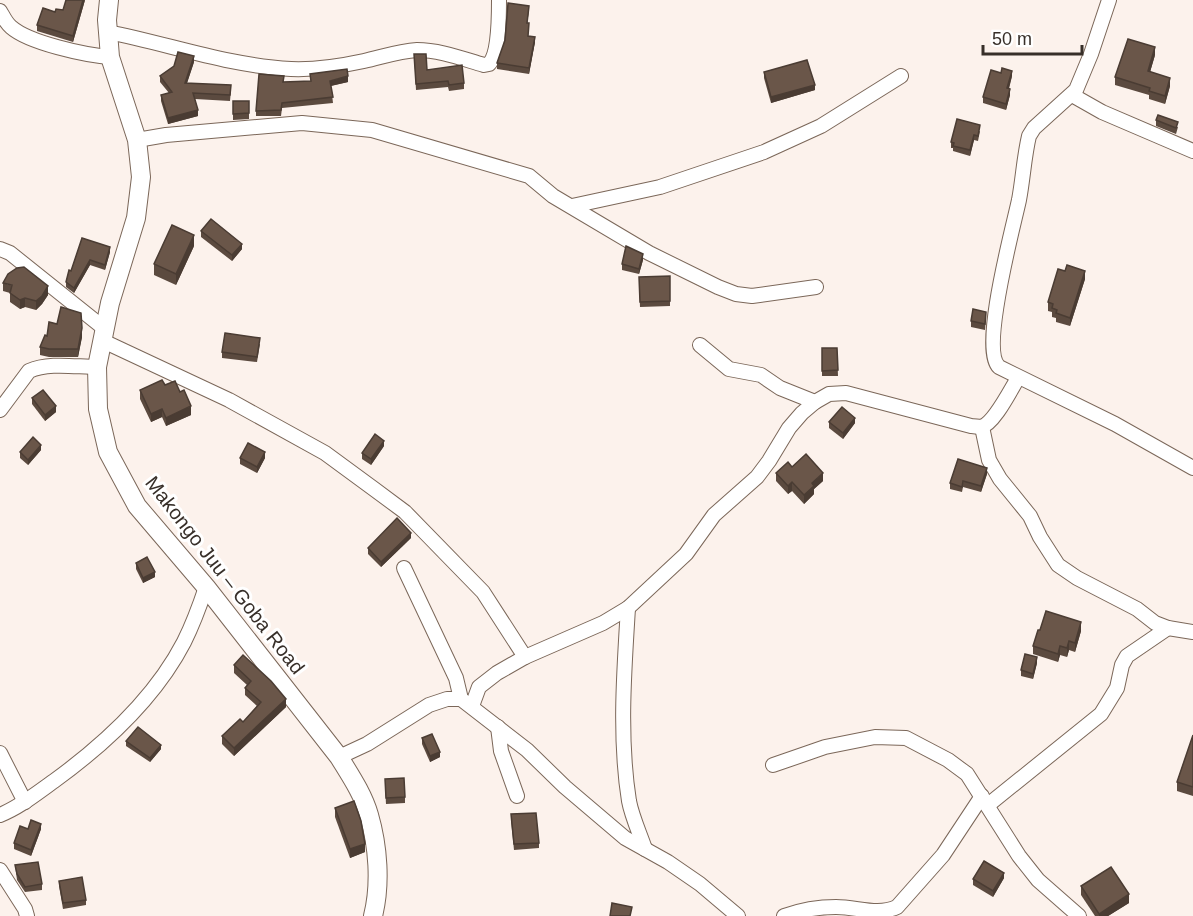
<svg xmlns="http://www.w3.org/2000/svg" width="1193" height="916" font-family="Arial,sans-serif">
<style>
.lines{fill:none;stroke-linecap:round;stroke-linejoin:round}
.minor-casing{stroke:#7b6759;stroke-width:16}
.tertiary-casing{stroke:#7b6759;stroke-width:20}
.minor{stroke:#fff;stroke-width:14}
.tertiary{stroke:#fff;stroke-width:18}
.wall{fill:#5b4a3f}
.shaded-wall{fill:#4a3c33}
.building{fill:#6a5649;stroke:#4a3c33;stroke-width:1.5}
.labels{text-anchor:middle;stroke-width:6;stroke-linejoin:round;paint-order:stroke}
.street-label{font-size:20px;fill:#372f29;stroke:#fff}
</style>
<rect width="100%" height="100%" fill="#fcf2ec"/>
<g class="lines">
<defs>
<g id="minor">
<path d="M1109 0 1091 54 1076 90 1034 128 1029 136C1024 157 1023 179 1019 200 1013 228 980 349 999 367L1115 424 1193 468"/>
<path d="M0 11C3 16 6 23 11 27 29 43 85 55 110 57"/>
<path d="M108 32C169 44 229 66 291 69 315 70 341 66 364 61 382 57 399 51 417 50 440 50 463 59 484 65L489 64C499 54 499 16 499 0"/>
<path d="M1072 95 1102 112 1193 151"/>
<path d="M137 140 166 135 302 123 372 130 529 176 553 196 649 253 718 287 736 294 752 296 816 287"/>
<path d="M572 206 660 187 764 152 821 126 901 76"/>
<path d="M0 249 10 253 105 329"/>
<path d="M103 341 229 400 325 453 374 489 405 512 483 592 525 657"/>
<path d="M700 345 729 369 761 375 780 388 815 402"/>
<path d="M0 410 29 371C49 362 76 367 97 367"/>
<path d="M982 427 989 460 1000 479 1030 516 1040 537 1058 565 1077 578 1137 609 1155 623 1168 628 1193 632"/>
<path d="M404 568 456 678 461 699"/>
<path d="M628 608C624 672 619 738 629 801 632 817 640 834 645 849"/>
<path d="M472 706 479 687 497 673 525 657 603 623 628 608 686 554 714 515 757 477 769 461 789 428 802 413 815 402 829 394 846 393 971 426C974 426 978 427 981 427 994 424 1011 389 1018 378"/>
<path d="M498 727 501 751 517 796"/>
<path d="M0 753 25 802"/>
<path d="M339 757 367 744 429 705 447 699H461L527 750 565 787 625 838 668 862 700 884 738 916"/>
<path d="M773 765 825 747 875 737 906 738 948 760 967 774 1019 856 1038 880 1079 916"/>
<path d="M988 805 1101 714 1117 688 1122 665 1127 656 1168 628"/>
<path d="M0 815C20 807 37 793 54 781 105 744 155 698 184 642 193 624 200 605 206 587"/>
<path d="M0 870 25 909 27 916"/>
<path d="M784 916C801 910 818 907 836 907 858 907 877 916 897 907L943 855 982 796"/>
</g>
<path id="tertiary" d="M109 0 107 20 110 57 137 140 141 177 136 218 110 303 97 367 98 409 108 452 137 506 206 587 339 757C350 775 363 794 369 815 378 846 381 884 373 916"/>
</defs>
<!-- minor casing -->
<use href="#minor" class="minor-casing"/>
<!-- tertiary casing -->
<use href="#tertiary" class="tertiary-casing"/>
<!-- minor -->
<use href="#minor" class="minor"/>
<!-- tertiary -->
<use href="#tertiary" class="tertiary"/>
</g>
<!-- wall -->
<g class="wall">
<path d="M85 0 73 42 37 31V25L55 12 63 10Z"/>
<path d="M529 12 527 23 528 36 535 42 529 74 497 69V63Z"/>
<path d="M414 54 427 70 464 83V89L449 91 448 87 416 90Z"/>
<path d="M1155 55 1150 72 1170 86 1165 104 1149 99V95L1115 85V77Z"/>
<path d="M194 62 187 83 231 90 230 101 195 99 198 116 168 124 161 101V95L169 93 160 82V76Z"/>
<path d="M764 72 815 90 771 103 764 78Z"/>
<path d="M1012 76 1009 89 1010 95 1006 110 983 103V97Z"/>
<path d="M284 82H348L331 86 333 103 282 108 281 116H256V111Z"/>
<path d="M233 101H249V119L233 120Z"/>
<path d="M1156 120 1178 127 1176 134 1156 126Z"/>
<path d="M980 131 978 141 974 140 970 156 953 151V148H951V142Z"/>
<path d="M201 231 242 249 232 261 201 237Z"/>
<path d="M82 238 110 252 105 270 90 265 74 293 66 287V282L71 271Z"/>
<path d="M194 246 176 285 154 275V264Z"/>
<path d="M643 260 639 274 622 270V264Z"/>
<path d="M1065 271 1085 279 1070 326 1056 322V318L1052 317V312L1048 311V302Z"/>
<path d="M670 276V306L640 307 639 277Z"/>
<path d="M3 283 48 295 42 304 36 310 25 307 20 309 10 302V293L3 291Z"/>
<path d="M986 318 985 330 971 327V321Z"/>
<path d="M47 336 82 337 78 357H49L40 355V347Z"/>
<path d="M260 344 257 362 222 358V352Z"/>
<path d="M822 348H837L838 376H822Z"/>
<path d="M165 385 180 392 191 415 166 426 162 417 151 422 140 399V390Z"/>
<path d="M32 398 56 412 45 421 32 404Z"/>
<path d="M829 422 855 423 843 439 829 428Z"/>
<path d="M384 446 371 465 362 459V453Z"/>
<path d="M41 450 28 465 20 458V452Z"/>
<path d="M240 458H265L257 473 240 464Z"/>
<path d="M792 467 823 481 814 489V494L804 504 792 491 788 494 776 481V473Z"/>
<path d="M987 474 981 492 963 487 962 492 950 489V483Z"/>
<path d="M411 538 381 567 368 554V548Z"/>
<path d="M136 563 155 577 143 583 136 569Z"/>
<path d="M1040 630 1081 631 1075 652 1069 650 1067 657 1060 655 1058 662 1033 654V646Z"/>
<path d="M1037 663 1033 679 1021 676V670Z"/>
<path d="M234 665 286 707 234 756 222 744V736L243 722 257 706 245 695V688L247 685 234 673Z"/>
<path d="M1193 735V796L1177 791V782Z"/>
<path d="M422 738 440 757 430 762 422 744Z"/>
<path d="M126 741 161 749 150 762 126 746Z"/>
<path d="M385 785 405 797V803L386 804Z"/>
<path d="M335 808 365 852 350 858 335 817Z"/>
<path d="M511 820 539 843V848L514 850Z"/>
<path d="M28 829H41L31 856 14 849V843Z"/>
<path d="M15 865 42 884V890L25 892 17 880Z"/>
<path d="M1004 878 993 897 973 885V879Z"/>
<path d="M59 881 86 900V905L63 909 59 886Z"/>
<path d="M1081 886 1129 903 1108 916H1095L1081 895Z"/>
</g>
<!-- shaded-wall -->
<g class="shaded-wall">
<path d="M83 0H85L73 42V36Z"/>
<path d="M535 37V42L529 74V68Z"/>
<path d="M1155 47V55L1148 79V71Z"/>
<path d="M194 56V62L185 89V83Z"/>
<path d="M1012 71V76L1007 94V88Z"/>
<path d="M348 76V82L330 86V81Z"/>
<path d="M1170 78V86L1165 104V96Z"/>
<path d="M815 85V90L771 103V97Z"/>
<path d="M1010 89V95L1006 110V104Z"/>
<path d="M198 110V116L168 124V118Z"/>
<path d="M974 135V140L970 156V150Z"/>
<path d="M194 235V246L176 285V274Z"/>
<path d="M242 244V249L232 261V255Z"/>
<path d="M110 247V252L105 270V265Z"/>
<path d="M643 254V260L639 274V269Z"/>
<path d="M90 260V265L74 293V288Z"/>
<path d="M1085 271V279L1070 326V318Z"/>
<path d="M48 286V295L42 304 36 310V301Z"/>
<path d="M25 298V307L20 309V300Z"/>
<path d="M82 328V337L78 357V349Z"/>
<path d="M56 406V412L45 421V415Z"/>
<path d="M191 406V415L166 426V418Z"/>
<path d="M162 409V417L151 422V414Z"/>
<path d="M855 418V423L843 439V433Z"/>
<path d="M384 441V446L371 465V459Z"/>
<path d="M41 445V450L28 465V460Z"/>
<path d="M265 452V458L257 473V467Z"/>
<path d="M987 468V474L981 492V486Z"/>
<path d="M823 473V481L814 489V494L804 504V495L812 483Z"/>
<path d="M792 482V491L788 494V486Z"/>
<path d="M411 533V538L381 567V562Z"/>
<path d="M155 572V577L143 583V578Z"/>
<path d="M1081 622V631L1075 652V643Z"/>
<path d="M1069 641V650L1067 657V648Z"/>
<path d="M1060 646V655L1058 662V654Z"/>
<path d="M1037 657V663L1033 679V674Z"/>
<path d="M286 699V707L234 756V748Z"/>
<path d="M161 745V749L150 762V758Z"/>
<path d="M440 752V757L430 762V756Z"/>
<path d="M41 824V829L31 856V850Z"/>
<path d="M365 844V852L350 858V849Z"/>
<path d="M1004 873V878L993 897V891Z"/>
<path d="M1129 894V903L1108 916H1099V914Z"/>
</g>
<!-- building -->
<g class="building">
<path d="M66 0H83L73 36 37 25 43 8 55 12 56 9 63 10Z"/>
<path d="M508 3 529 6 527 23H529L528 36 535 37 529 68 497 63 505 40Z"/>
<path d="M1128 39 1155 47 1148 71 1170 78 1165 96 1149 91 1150 88 1115 77Z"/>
<path d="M178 52 194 56 185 83 231 85 230 95 193 93 198 110 168 118 161 95 172 92 160 76 174 66Z"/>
<path d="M414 54H426L427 70 462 65 464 83 449 85 448 81 416 84Z"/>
<path d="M807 60 815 85 771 97 764 72Z"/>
<path d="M1002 68 1012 71 1007 88 1010 89 1006 104 983 97 991 70 1001 73Z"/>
<path d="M347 69 348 76 330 81 333 97 282 103 281 110 256 111 259 74 284 76 283 82 311 81 310 74Z"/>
<path d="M233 101H249V113L233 114Z"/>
<path d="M1158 115 1178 122 1176 128 1156 120Z"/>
<path d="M957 119 980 125 978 136 974 135 970 150 953 146 954 143 951 142Z"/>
<path d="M211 219 242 244 232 255 201 231Z"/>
<path d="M172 225 194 235 176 274 154 264Z"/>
<path d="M82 238 110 247 105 265 90 260 74 288 66 282 69 270 71 271Z"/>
<path d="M626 246 643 254 639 269 622 264Z"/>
<path d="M1067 265 1085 271 1070 318 1056 313 1057 310 1052 308 1053 304 1048 302 1058 269 1065 271Z"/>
<path d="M24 267 48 286 42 296 36 301 25 298 20 300 10 293 12 285 3 283 8 274 17 268Z"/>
<path d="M670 276V301L640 302 639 277Z"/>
<path d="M61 307 81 313 82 328 78 349H49L40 347 45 335 47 336 49 322 57 324Z"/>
<path d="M973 309 986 312 985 324 971 321Z"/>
<path d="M225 333 260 338 257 357 222 352Z"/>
<path d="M822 348H837L838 370 822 371Z"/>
<path d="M162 380 165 385 175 381 180 392 184 390 191 406 166 418 162 409 151 414 140 390Z"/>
<path d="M43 390 56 406 45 415 32 398Z"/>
<path d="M842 407 855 418 843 433 829 422Z"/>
<path d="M375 434 384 441 371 459 362 453Z"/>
<path d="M33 437 41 445 28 460 20 452Z"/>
<path d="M248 443 265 452 257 467 240 458Z"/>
<path d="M806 454 823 473 812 483 814 486 804 495 792 482 788 486 776 473 788 462 792 467Z"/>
<path d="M958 459 987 468 981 486 963 481 962 487 950 483Z"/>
<path d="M397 518 411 533 381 562 368 548Z"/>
<path d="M147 557 155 572 143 578 136 563Z"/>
<path d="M1046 611 1081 622 1075 643 1069 641 1067 648 1060 646 1058 654 1033 646 1038 630H1040Z"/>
<path d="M1025 654 1037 657 1033 674 1021 670Z"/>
<path d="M243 655 271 681 286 699 234 748 222 736 240 719 243 722 261 702 245 688 251 681 234 665Z"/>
<path d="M138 727 161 745 150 758 126 741Z"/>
<path d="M432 734 440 752 430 756 422 738Z"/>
<path d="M1193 735V787L1177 782Z"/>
<path d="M404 778 405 797 386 798 385 779Z"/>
<path d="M354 801 361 821 365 844 350 849 335 808Z"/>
<path d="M536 813 539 843 514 844 511 814Z"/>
<path d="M31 820 41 824 31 850 14 843 20 826 28 829Z"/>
<path d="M984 861 1004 873 993 891 973 879Z"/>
<path d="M38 862 42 884 25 887 17 874 15 865Z"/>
<path d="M1111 867 1129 894 1099 914 1081 886Z"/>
<path d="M82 877 86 900 63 903 59 881Z"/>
<path d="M612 903 632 907 630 916H610Z"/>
</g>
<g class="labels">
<!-- street labels -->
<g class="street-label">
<text transform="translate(225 575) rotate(52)" y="7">Makongo Juu – Goba Road</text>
</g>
</g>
<!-- scale -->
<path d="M983 45v9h99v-9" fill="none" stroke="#372f29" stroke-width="3"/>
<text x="992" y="45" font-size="18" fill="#372f29" stroke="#ffffff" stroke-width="4.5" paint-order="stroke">50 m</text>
</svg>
